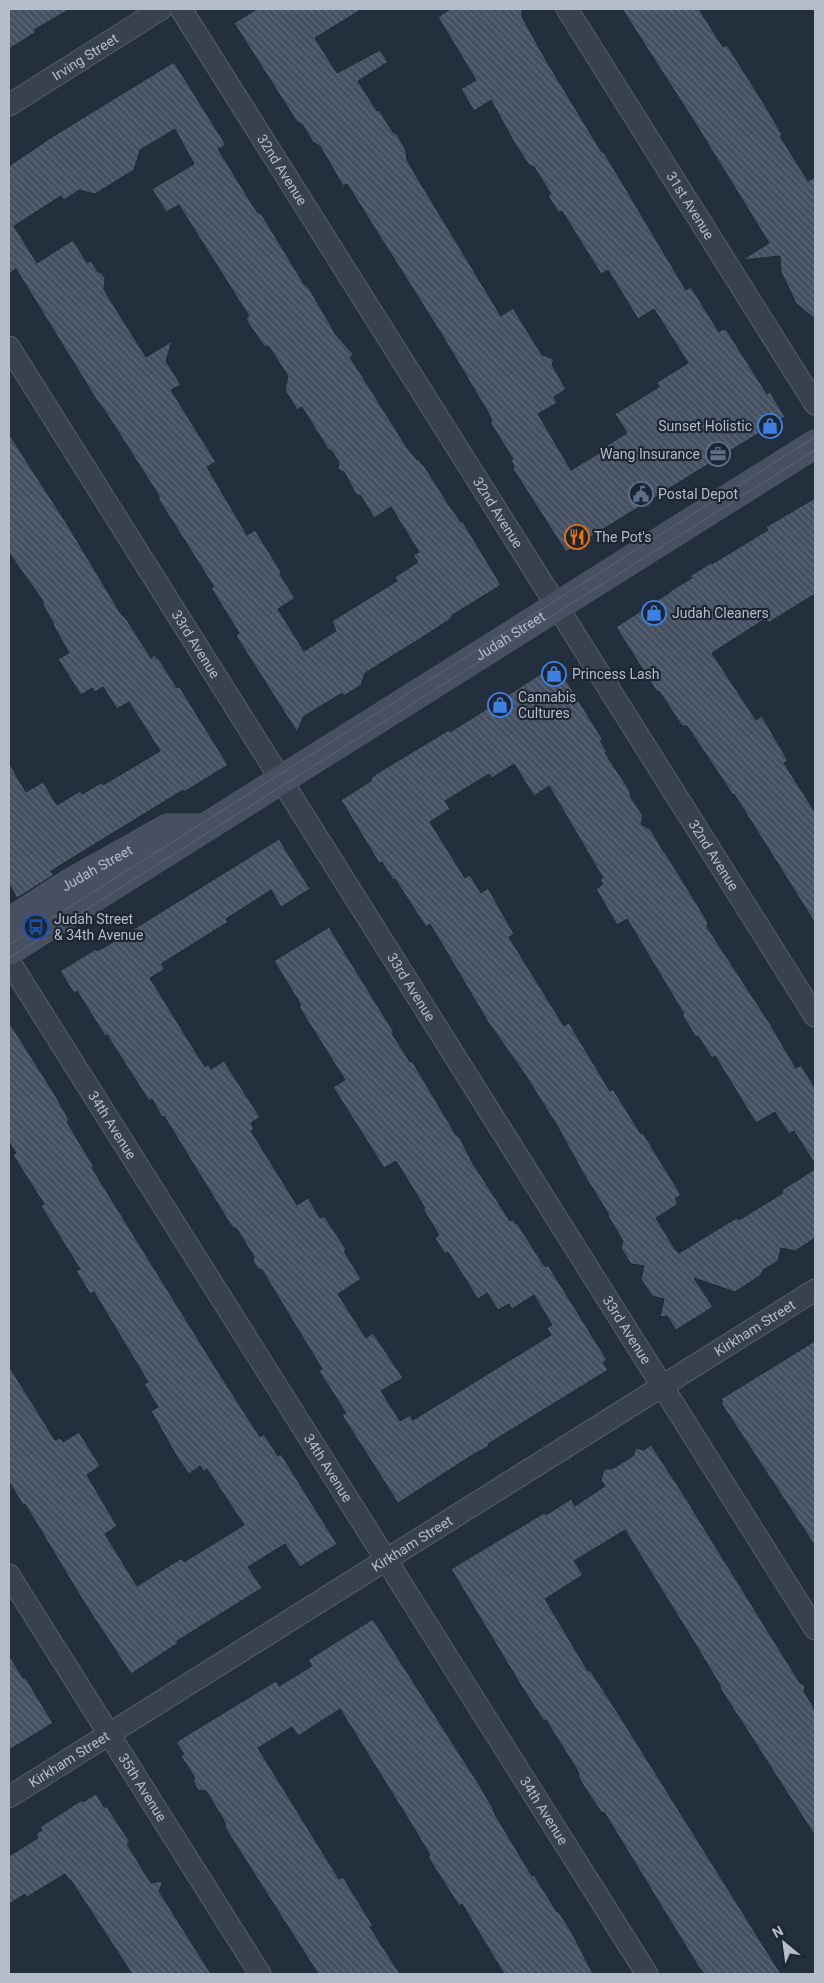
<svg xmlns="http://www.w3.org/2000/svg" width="824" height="1983" font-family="Roboto,sans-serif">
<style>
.building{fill:url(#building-back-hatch);stroke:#1f2835;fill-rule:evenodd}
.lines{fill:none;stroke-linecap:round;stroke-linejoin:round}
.street-casing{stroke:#565f6c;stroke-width:23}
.secondary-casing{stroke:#565f6c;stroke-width:29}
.street{stroke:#38414e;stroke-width:21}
.secondary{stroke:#465061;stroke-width:28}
.tram{stroke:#5a6575;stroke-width:1}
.labels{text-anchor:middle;stroke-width:4.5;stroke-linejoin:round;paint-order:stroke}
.street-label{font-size:14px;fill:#b4bcc9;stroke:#1d2633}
.poi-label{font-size:14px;fill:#b4bcc9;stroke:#1d2633;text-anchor:start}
</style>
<defs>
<pattern id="building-back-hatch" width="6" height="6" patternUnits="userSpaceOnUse" patternTransform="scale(1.25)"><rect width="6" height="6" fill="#455162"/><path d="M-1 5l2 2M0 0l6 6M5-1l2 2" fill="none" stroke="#5d6877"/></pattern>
</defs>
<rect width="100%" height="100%" fill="#242f3e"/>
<!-- building -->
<g class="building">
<path d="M9 9H70L34 30 36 32 9 49Z"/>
<path d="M257 9H362L315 38 337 73 380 50 388 62 358 81 377 111 379 110 393 132 397 134 406 151 407 160 418 179 501 316 513 308 542 355 554 359 552 365 566 389 554 397 557 403 538 414 571 470 606 449 604 447 627 433 615 414 659 387 656 383 688 363 654 309 638 319 608 270 601 274 562 211 559 213 548 196 551 194 534 167 529 165 515 144 491 100 474 111 461 89 476 80 438 17 450 9H522V17L547 62 601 151 605 154 686 290 691 287 719 332 723 329 724 330 726 329 767 394 770 392 785 417 566 552 513 469 514 466 511 461 513 459 490 422 492 421 489 414 442 335 347 184 343 186 320 146 313 142 302 124 297 122 234 23Z"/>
<path d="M622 9H699L723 47 727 45 766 107 782 135 780 136 808 181 815 177V319L796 303 781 272 780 256 742 260 769 243 697 126Z"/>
<path d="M174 62 226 145 218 149 257 212 262 215 304 284 309 288 336 335 354 355 350 357 406 446 417 460 419 459 422 465 423 464 449 505 461 522H463L501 585 451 616 452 618 429 633 365 673 361 685 344 696 342 693 303 717 297 732 236 636 239 633 211 588 214 587 159 500V496L107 414 96 399 16 269 9 274V166L52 137ZM175 129 194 164 152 189 166 212 179 205 235 294 249 316 246 318 249 324 264 346 269 347 288 376 285 390 297 410 302 407 328 449 332 451 339 462 338 469 344 472 356 494 361 496 374 518 391 507 419 552 413 555 418 562 395 577 397 581 332 621 336 631 304 651 278 609 295 598 281 576 280 570 255 530 247 535 207 467 216 462 171 390 181 385 166 361 172 341 146 357 104 290 105 278 101 273 98 272 91 261 87 263 73 240 37 263 14 226 61 196 64 200 79 190 95 194 134 170 140 150Z"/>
<path d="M9 434 67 524 121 614 127 620 151 658 155 655 157 659 158 658 177 688 179 686 228 765 184 792 183 790 51 871 54 875 17 898 9 884V763L26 792 43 782 57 805 80 791 82 794 101 783 103 785 160 751 129 702 117 709 103 687 95 692 92 688 81 695 58 659 69 653 53 625 54 624 43 605V601L9 553Z"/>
<path d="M815 498V594L768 623 765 619 712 653 756 720 762 716 788 761 784 763 815 812V923L734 794 733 795 687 726H682L659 691 657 692 616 627 669 593V592L692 578 690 576 711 563 712 564 768 530 766 527Z"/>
<path d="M556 664 603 740 600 741 607 752 605 753 630 791V796L643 816 641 824 651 830 663 851 666 854 698 906 708 923 707 927 769 1022 796 1068 801 1065 815 1088V1164L794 1131 789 1134 775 1112 756 1123 715 1056 712 1058 698 1036 696 1037 682 1015 684 1014 627 919 617 925 596 889 603 884 600 880 603 878 549 786 534 796 514 764 492 778 489 774 445 801 450 809 430 822 465 878 470 875 481 893 488 888 514 934 509 937 564 1026 569 1023 610 1091 613 1089 641 1134 643 1133 681 1195 675 1199 678 1204 656 1218 675 1249 679 1253 733 1220 737 1218 739 1220 783 1193 782 1190 815 1169V1238L795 1251 781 1248 778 1261 763 1270 761 1275 735 1292 694 1278 713 1307 676 1330 667 1316 660 1317 664 1299 652 1296 641 1279 644 1266 631 1264 621 1248 623 1241 608 1216 609 1215 583 1173 559 1129 526 1076 488 1022 430 924 426 927 395 879 393 880 382 862 379 863 341 800 371 781 372 777 381 771 449 730 450 732 490 707 491 704 502 699Z"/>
<path d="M279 839 310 889 281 907 271 890 226 919 228 922 161 964 165 969 150 978 205 1067 208 1064 211 1069 224 1061 260 1117 251 1123 254 1129 251 1131 297 1205 308 1198 320 1218 324 1216 346 1249 344 1251 361 1279 338 1294 366 1338 373 1333 403 1378 381 1391 400 1421 410 1415 413 1420 551 1335 547 1328 552 1325 534 1295 512 1309 509 1304 498 1310 487 1293 478 1299 448 1252 445 1254 435 1238 439 1235 423 1209 425 1208 396 1161 384 1168 333 1087 345 1080 299 1007 301 1005 274 961 329 927 393 1031V1035L410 1062 412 1061 456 1135 460 1138 472 1162 510 1221 513 1219 516 1224 517 1223 543 1264 546 1267 548 1265 607 1360 603 1362 608 1370 488 1444 489 1446 474 1454 398 1503 342 1415 346 1413 319 1371 322 1369 262 1270 258 1269 253 1261 254 1257 237 1229 232 1227 164 1116 162 1117 152 1099 149 1101 107 1035 105 1036 77 991 74 993 60 971 96 949 97 951 108 945Z"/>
<path d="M9 1022 57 1098 69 1120 67 1122 94 1167 92 1168 217 1370 260 1437 264 1434 278 1456 281 1454 337 1544 300 1567 285 1544 248 1567 262 1588 177 1641 178 1643 131 1674 85 1604 25 1504 23 1505 9 1482V1366L55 1440 60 1438 63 1442 79 1432 100 1466 87 1475 117 1526 105 1534 137 1586 182 1558 184 1562 244 1525 207 1469 204 1472 200 1466 189 1474 177 1457 151 1411 158 1407 144 1384 148 1382 94 1292 90 1294 76 1271 80 1269 41 1206 44 1204 13 1155 16 1153 9 1142Z"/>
<path d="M815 1341V1546L721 1403 723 1402 721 1399Z"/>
<path d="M651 1445 691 1506V1507L800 1683 805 1685 804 1691 815 1710V1836L720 1688 721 1687 691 1637 625 1530 574 1561 583 1575 545 1599 588 1671 590 1670 621 1718 781 1974H705L698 1966 604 1812 602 1813 585 1788 578 1776 579 1773 546 1720 544 1721 523 1689 451 1569 544 1513 546 1515 571 1499 575 1506 605 1486 601 1480 604 1469H612L633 1456 636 1448 644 1450Z"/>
<path d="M373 1619 480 1786 494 1810 493 1811 532 1876 534 1875 557 1912 558 1911 571 1931 593 1974H504L462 1904 459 1906 428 1857 430 1855 415 1830 340 1709 298 1736 292 1727 258 1748 339 1879 343 1877 373 1926 370 1927 400 1974H318L224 1826 226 1825 222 1817 206 1791 198 1790 193 1781 195 1778 181 1756 184 1754 176 1742 276 1681 279 1686 312 1666 308 1660Z"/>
<path d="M9 1655 23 1678 25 1677 53 1723 9 1750Z"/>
<path d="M96 1794 104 1807H107L119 1825 130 1842 127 1844 151 1883 163 1881 159 1891 211 1974H132L70 1879 69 1880 65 1874 27 1897 25 1894 9 1904V1856L38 1838 36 1834 42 1830 40 1827 82 1800 83 1802Z"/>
</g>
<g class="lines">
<defs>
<g id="street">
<path id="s1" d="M181 9 815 1016"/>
<path id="s2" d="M567 9 815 404"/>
<path id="s3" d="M9 105 161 9"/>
<path id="s4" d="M9 347 815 1629"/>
<path id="s5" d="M9 961 647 1974"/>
<path id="s6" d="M9 1575 260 1974"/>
<path id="s7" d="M9 1797 815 1290"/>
</g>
<g id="secondary">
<path id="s8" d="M9 941 17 917 70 883 168 828H201"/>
<path id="s9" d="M9 951 815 444"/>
</g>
</defs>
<!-- street casing -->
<use href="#street" class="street-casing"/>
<!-- secondary casing -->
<use href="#secondary" class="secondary-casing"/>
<!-- street -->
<use href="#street" class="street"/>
<!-- secondary -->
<use href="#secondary" class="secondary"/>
<!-- tram -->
<g class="tram">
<path d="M9 945 815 437"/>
<path d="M9 958 815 450"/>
</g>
</g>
<!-- icons -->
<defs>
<symbol id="shop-ring" viewBox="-11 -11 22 22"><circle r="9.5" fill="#1d2633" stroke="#3f7fe0" stroke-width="1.5"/><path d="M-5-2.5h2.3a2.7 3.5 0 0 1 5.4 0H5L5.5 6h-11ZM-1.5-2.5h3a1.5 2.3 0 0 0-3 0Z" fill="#3f7fe0"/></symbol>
<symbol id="office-ring" viewBox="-11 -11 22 22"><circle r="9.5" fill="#1d2633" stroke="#5c6f8a" stroke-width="1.5"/><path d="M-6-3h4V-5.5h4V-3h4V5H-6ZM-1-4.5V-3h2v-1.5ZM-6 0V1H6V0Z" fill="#5c6f8a"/></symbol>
<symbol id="civic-ring" viewBox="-11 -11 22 22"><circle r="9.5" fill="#1d2633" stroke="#5c6f8a" stroke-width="1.5"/><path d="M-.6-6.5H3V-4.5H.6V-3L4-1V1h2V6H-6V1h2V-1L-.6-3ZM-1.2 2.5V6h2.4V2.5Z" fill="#5c6f8a"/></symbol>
<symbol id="restaurant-ring" viewBox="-11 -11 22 22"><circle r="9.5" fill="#1d2633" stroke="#e8710a" stroke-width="1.5"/><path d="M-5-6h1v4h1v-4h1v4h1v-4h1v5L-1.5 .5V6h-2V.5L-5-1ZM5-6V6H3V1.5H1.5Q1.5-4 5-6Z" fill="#e8710a"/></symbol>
<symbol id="bus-ring" viewBox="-11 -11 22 22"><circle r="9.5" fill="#1d2633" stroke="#1a4fb4" stroke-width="1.5"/><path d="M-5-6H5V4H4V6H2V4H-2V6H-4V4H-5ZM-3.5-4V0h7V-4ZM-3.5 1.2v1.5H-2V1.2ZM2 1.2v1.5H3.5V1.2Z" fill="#1a4fb4"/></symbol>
</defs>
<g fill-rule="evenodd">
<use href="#shop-ring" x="756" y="412" width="28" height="28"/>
<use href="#office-ring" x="704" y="440" width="28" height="28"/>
<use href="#civic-ring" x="627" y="480" width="28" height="28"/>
<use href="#restaurant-ring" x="563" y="523" width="28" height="28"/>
<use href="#shop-ring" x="640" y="599" width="28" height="28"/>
<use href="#shop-ring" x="540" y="660" width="28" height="28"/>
<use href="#shop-ring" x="486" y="691" width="28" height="28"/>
<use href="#bus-ring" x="22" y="913" width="28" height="28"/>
</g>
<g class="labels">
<!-- street labels -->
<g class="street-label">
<text dy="5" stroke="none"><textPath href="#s3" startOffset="90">Irving Street</textPath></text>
<text dy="5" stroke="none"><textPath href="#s1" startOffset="190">32nd Avenue</textPath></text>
<text dy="5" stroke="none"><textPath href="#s2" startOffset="232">31st Avenue</textPath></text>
<text dy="5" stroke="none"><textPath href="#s1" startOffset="595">32nd Avenue</textPath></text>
<text dy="5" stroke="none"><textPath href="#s9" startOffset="592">Judah Street</textPath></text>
<text dy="5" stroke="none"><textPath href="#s4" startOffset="351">33rd Avenue</textPath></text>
<text dy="5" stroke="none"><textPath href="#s1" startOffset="1000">32nd Avenue</textPath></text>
<text dy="5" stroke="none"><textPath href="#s8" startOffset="119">Judah Street</textPath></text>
<text dy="5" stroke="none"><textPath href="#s4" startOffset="756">33rd Avenue</textPath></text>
<text dy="5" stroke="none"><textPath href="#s5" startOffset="194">34th Avenue</textPath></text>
<text dy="5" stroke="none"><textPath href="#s7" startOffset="881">Kirkham Street</textPath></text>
<text dy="5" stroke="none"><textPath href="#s4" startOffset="1161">33rd Avenue</textPath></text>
<text dy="5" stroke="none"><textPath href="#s5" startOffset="599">34th Avenue</textPath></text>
<text dy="5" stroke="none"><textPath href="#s7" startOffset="476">Kirkham Street</textPath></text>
<text dy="5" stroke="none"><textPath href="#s7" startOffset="71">Kirkham Street</textPath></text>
<text dy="5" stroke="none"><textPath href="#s6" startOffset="251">35th Avenue</textPath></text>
<text dy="5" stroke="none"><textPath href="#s5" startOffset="1004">34th Avenue</textPath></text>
</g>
<!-- poi labels -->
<g class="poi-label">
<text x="752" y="431" text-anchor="end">Sunset Holistic</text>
<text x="700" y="459" text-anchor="end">Wang Insurance</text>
<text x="658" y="499">Postal Depot</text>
<text x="594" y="542">The Pot's</text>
<text x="672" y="618">Judah Cleaners</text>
<text x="572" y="679">Princess Lash</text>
<text x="518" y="702">Cannabis<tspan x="518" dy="16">Cultures</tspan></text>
<text x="54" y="924">Judah Street<tspan x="54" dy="16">&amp; 34th Avenue</tspan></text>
</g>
</g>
<!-- border -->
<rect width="824" height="1983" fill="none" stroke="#b4bcc9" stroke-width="20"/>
<!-- north arrow -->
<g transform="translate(784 1943) rotate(331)" stroke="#1d2633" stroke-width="4" paint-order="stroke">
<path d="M0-4L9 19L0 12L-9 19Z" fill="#b4bcc9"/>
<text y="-8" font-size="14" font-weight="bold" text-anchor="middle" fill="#b4bcc9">N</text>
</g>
</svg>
